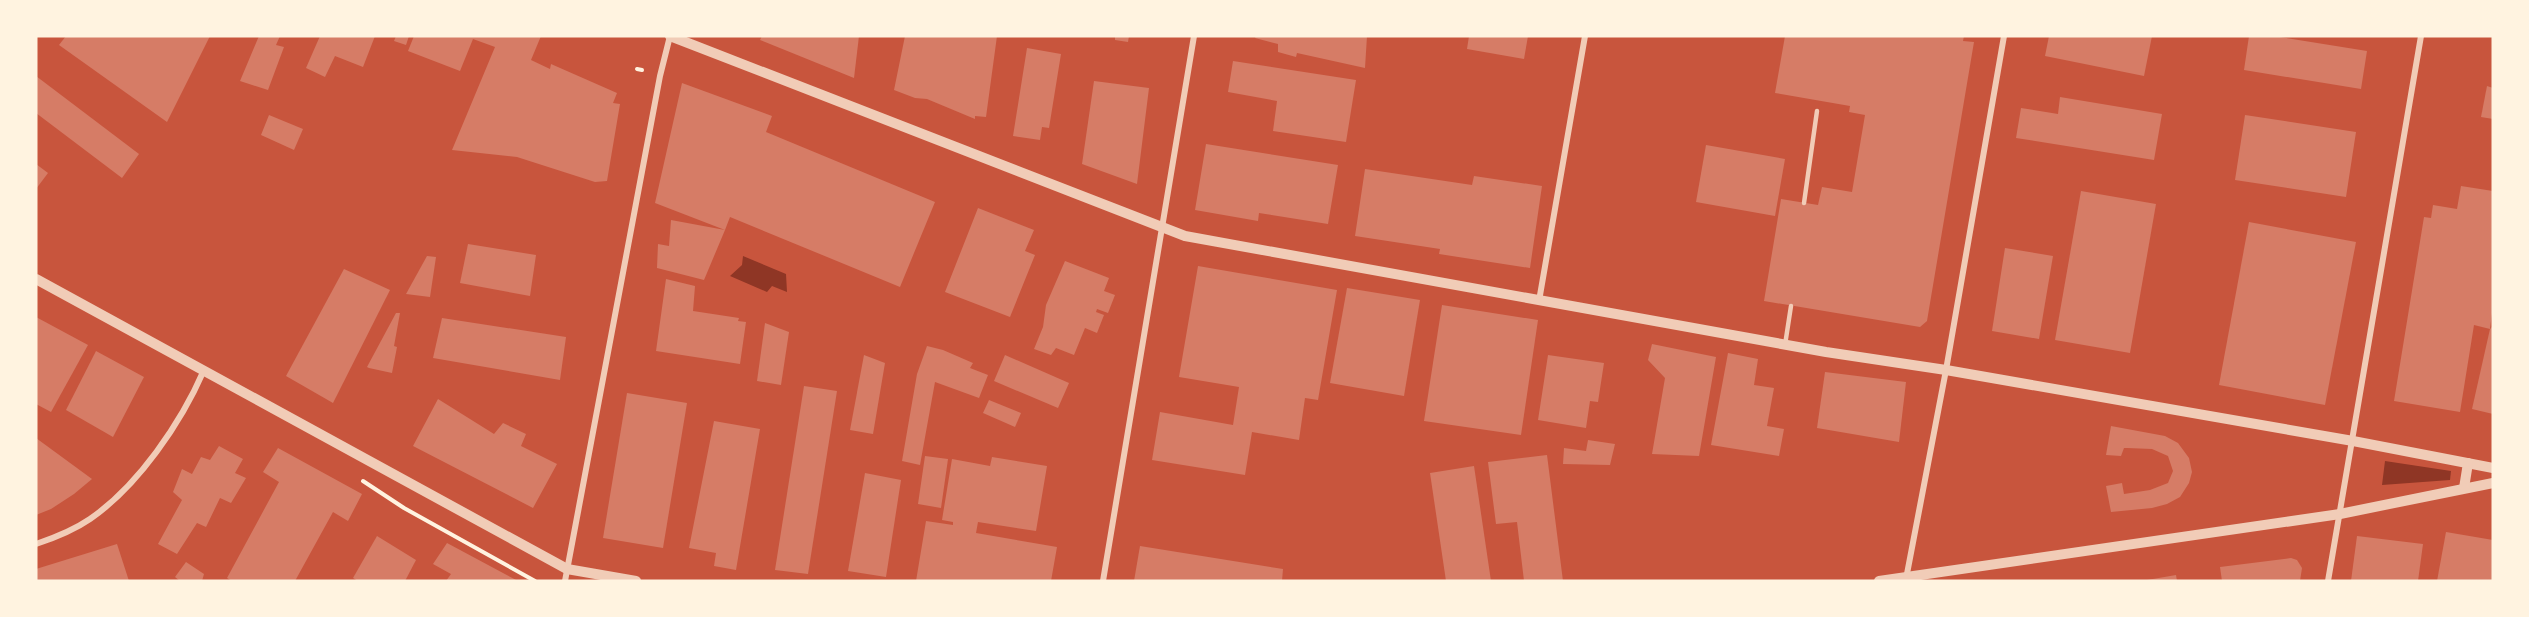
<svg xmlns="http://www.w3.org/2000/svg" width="2529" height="617" font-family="'Roboto Condensed',sans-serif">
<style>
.water{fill:#8f3625}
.building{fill:#d67c66}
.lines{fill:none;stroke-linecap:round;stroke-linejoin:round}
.path{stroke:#fff3e0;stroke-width:4}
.service{stroke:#f1ccb7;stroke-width:4.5}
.minor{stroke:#f1ccb7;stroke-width:6}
.tertiary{stroke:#f1ccb7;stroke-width:10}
</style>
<rect width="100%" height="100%" fill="#c8553d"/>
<!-- water -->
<g class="water">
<path d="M743 256 786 274 787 292 772 286 767 292 730 276 742 265Z"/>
<path d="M2385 461 2451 471 2450 480 2382 485Z"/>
</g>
<!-- building -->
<g class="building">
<path d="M66 36H210L167 122 59 45Z"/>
<path d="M259 36H280L276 45 284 47 268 90 240 81Z"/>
<path d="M320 36H375L363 67 335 56 325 77 306 68Z"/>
<path d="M396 36H409L406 45 394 41Z"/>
<path d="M414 36H541L531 60 550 69 551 64 617 93 613 103 620 104 607 181 595 182 517 157 452 150 495 47 473 39 460 71 408 51Z"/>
<path d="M762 36H859L854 78 760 40Z"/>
<path d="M905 36H997L986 117 975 116V119L927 99 915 98 894 90Z"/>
<path d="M1115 36H1129L1128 42 1115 40Z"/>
<path d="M1256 36H1367L1365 68 1297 53 1296 57 1278 52V44L1255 38Z"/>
<path d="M1469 36H1528L1524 59 1467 49Z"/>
<path d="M1785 36H1964L1963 41 1974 42 1927 321 1920 327 1764 301 1781 199 1818 205 1822 187 1852 192 1865 115 1849 112 1850 106 1775 93Z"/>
<path d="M2049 36H2152L2144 76 2045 56Z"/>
<path d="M2249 36H2274L2367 51 2361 89 2244 70Z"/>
<path d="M1027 48 1061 54 1049 128 1042 127 1040 140 1013 136Z"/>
<path d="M1233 61 1356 80 1346 142 1273 131 1277 101 1228 92Z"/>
<path d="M36 76 139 154 122 178 36 113Z"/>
<path d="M1094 81 1149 88 1137 184 1082 164Z"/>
<path d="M682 83 772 116 766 132 935 202 900 287 730 217 725 230 704 280 657 268 658 244 669 246 671 220 725 230 655 203Z"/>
<path d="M2487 86 2493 88V119L2481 117Z"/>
<path d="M2060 97 2162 114 2154 160 2016 138 2021 108 2058 114Z"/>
<path d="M269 115 303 129 294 150 261 135Z"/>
<path d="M2245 115 2356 132 2346 197 2235 180Z"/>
<path d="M1206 144 1338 165 1328 224 1259 213 1258 221 1195 210Z"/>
<path d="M1706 145 1785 159 1775 216 1696 202Z"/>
<path d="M36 164 48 173 36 189Z"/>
<path d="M1365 169 1472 185 1474 176 1542 186 1530 268 1439 254 1440 249 1355 236Z"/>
<path d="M2461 186 2493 191V305L2490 329 2474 325 2460 412 2394 401 2424 217 2431 218 2433 205 2457 209Z"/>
<path d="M2081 191 2156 204 2130 353 2055 340Z"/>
<path d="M978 208 1034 230 1025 251 1035 255 1010 317 945 292Z"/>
<path d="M2249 222 2356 242 2325 405 2219 385Z"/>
<path d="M468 244 536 255 530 296 460 283Z"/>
<path d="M2005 248 2053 256 2039 339 1992 331Z"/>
<path d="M427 256 436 257 430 297 406 294Z"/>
<path d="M1065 261 1109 278 1104 291 1115 295 1108 313 1097 309 1096 312 1104 315 1097 333 1085 328 1074 355 1056 348 1051 355 1034 349 1043 327 1046 305Z"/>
<path d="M1198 266 1337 290 1318 400 1305 398 1299 440 1252 432 1245 475 1152 460 1160 412 1233 425 1239 387 1179 377Z"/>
<path d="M344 269 390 290 333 403 286 376Z"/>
<path d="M666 279 695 286 693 311 739 318 738 321 746 322 740 364 656 351Z"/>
<path d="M1347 288 1420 300 1404 396 1330 383Z"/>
<path d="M1442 305 1538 320 1521 435 1424 421Z"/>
<path d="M396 313H400L394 346 397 347 392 373 369 368 367 367Z"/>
<path d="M36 317 88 345 51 412 36 404Z"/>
<path d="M442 318 566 337 560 380 433 358Z"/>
<path d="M765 323 789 332 781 385 757 381Z"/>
<path d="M2493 326V414L2472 409 2490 329Z"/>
<path d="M1652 344 1716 357 1699 456 1652 454 1665 378 1648 360Z"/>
<path d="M927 346 943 350 973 363 970 368 988 375 979 398 935 382 920 465 902 461 917 374Z"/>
<path d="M96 351 144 377 113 437 66 410Z"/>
<path d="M1728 353 1758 359 1754 385 1774 388 1767 426 1784 429 1779 456 1711 445Z"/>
<path d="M864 355 885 363 873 434 850 430Z"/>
<path d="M1005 355 1069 383 1058 408 994 381Z"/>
<path d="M1548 355 1604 363 1598 402 1590 401 1586 428 1538 420Z"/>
<path d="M1825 372 1906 382 1899 442 1817 428Z"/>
<path d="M804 386 837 391 808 574 775 570Z"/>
<path d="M627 393 687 403 663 548 603 538Z"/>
<path d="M438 399 494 434 503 423 526 434 521 446 557 464 533 508 413 446Z"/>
<path d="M989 400 1021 413 1015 427 983 413Z"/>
<path d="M714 421 760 429 736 570 714 566 716 553 689 548Z"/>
<path d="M2111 426 2165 436 2178 443 2189 458 2192 472 2189 483 2180 497 2167 504 2152 508 2111 512 2106 486 2122 483 2124 494 2150 490 2168 483 2173 471 2168 456 2152 449 2127 448H2124L2121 456 2106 455Z"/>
<path d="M36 438 92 479 74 494 51 509 36 515Z"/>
<path d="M1588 440 1615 444 1610 465 1563 464 1564 448 1586 451Z"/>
<path d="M219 446 243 459 235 473 246 478 231 503 220 498 206 527 197 523 177 554 158 544 182 500 173 492 182 469 192 474 201 457 210 460Z"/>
<path d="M278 448 362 494 348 521 333 512 295 581H232L227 578 279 482 263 472Z"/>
<path d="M1547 455 1563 581H1524L1517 522 1496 524 1488 462Z"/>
<path d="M925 456 948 459 941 508 918 504Z"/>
<path d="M992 457 1047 466 1036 531 978 522 976 533 1057 547 1051 581H916L926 521 953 525V522L942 520 952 459 990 466Z"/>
<path d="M1474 466 1491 581H1446L1430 473Z"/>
<path d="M865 473 901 480 886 577 848 571Z"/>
<path d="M2446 532 2493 540V581H2437Z"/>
<path d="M377 536 416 560 405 581H358L353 578Z"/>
<path d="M2357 536 2423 544 2418 581H2351Z"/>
<path d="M447 543 518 581H446L451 574 433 564Z"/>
<path d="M117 544 129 581H36V569Z"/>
<path d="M1140 546 1283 569 1282 581H1134Z"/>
<path d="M2291 558 2297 560 2302 568 2300 581H2222L2220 567Z"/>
<path d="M186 562 204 574 202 581H180L175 577Z"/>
<path d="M2176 575 2177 581H2147V580Z"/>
</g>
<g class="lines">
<!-- path -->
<g class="path">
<path d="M637 69 642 70"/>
<path d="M363 481 404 508 535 581"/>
</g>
<!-- service -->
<g class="service">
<path d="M1804 203 1817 111"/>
<path d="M1785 345 1791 306"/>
</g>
<!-- minor -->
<g class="minor">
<path d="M1539 301 1585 36"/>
<path d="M36 544C54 538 74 530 90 519 138 486 181 423 204 370"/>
<path d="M1906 579 1946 370 2004 36"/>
<path d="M565 581 660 76 670 36"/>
<path d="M1103 581 1194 36"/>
<path d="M2328 581 2421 36"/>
</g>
<!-- tertiary -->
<g class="tertiary">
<path d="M670 36 1185 236 1826 352 1946 370 2353 441 2493 468"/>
<path d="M36 279 567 569 636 581"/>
<path d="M2464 488 2468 463"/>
<path d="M1879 581 2340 514 2493 483"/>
</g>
</g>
<!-- border -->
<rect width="2529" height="617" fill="none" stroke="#fff3e0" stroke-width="75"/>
</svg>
